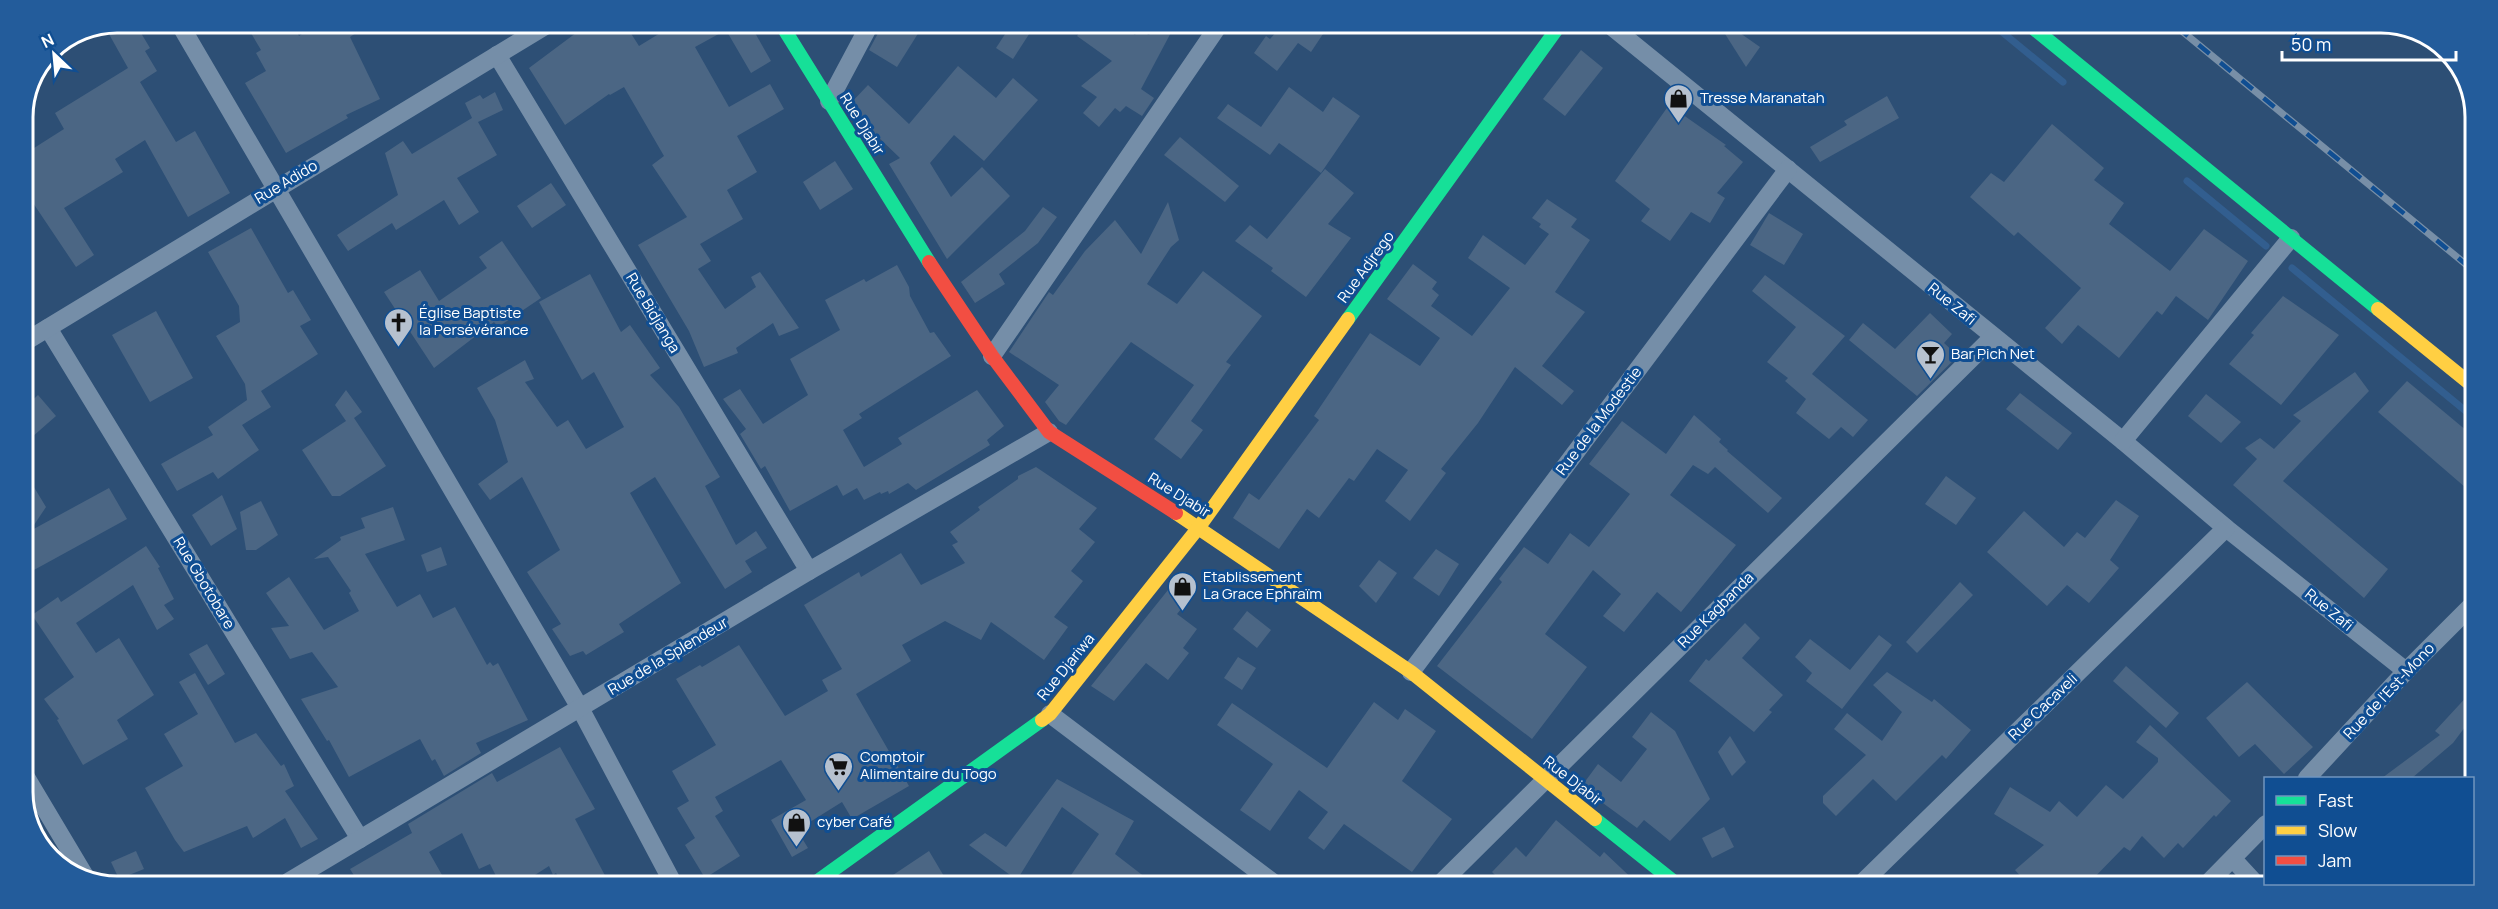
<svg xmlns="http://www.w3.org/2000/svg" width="2498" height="909" font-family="Manrope,sans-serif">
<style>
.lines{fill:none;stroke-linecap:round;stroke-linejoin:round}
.stream{stroke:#325e8f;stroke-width:7}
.building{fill:#4b6684}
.street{stroke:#758ea8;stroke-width:18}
.fast{stroke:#16e098;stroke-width:14}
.slow{stroke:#ffcf43;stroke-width:14}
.jam{stroke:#f24e42;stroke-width:14}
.rail-casing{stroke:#788fa7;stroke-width:7}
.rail{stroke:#104e92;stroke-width:4.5;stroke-dasharray:14;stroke-linecap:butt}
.labels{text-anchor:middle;stroke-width:6;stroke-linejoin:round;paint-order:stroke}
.poi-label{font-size:15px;fill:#fff;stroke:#104e92;text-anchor:start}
.street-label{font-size:15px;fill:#fff;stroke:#104e92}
.rim{fill:none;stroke:#fff;stroke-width:3}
</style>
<rect width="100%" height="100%" fill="#2d4f75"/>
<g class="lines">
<!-- stream -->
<g class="stream">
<path d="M1996 27 2063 82"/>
<path d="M2187 181 2266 246"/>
<path d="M2292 268 2473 417"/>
</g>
</g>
<!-- building -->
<g class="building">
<path d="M117 22 135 23 150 48 145 51 157 71 140 82 176 142 195 131 230 193 188 217 145 140 115 159 123 172 64 208 94 255 76 267 23 188V155L64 129 55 113 128 68 105 27Z"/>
<path d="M245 23H288L293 32 296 30 299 36 318 23H371L350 37 380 99 346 115 348 118 286 153 245 83 266 71 256 53 261 50Z"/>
<path d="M588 24H625L639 46 675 24H750L771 61 751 73 726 30 695 47 729 107 770 84 784 109 737 136 757 172 727 190 743 219 700 244 711 261 698 269 725 309 756 287 751 277 760 272 799 328 779 336 773 323 736 348 738 353 704 367 689 331 638 245 687 217 652 165 664 156 624 87 610 95 609 94 565 125 529 68Z"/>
<path d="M883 24H924L897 67 869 50Z"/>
<path d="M1011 25H1035L1013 59 996 48Z"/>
<path d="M1085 25H1121L1135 35 1138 30 1149 35 1157 25H1175L1141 89 1154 98 1142 116 1126 106 1120 112 1115 108 1099 127 1083 113 1097 97 1081 86 1112 61 1077 36Z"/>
<path d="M1271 25H1329L1311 52 1298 43 1277 71 1254 53 1266 36 1270 39 1278 30Z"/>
<path d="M1720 26H1730L1760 47 1746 67Z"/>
<path d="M1581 50 1603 68 1565 116 1543 99Z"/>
<path d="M958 66 996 98 1013 78 1038 100 984 161 954 135 930 163 951 197 982 167 1010 196 947 259 889 164 900 158 853 113 849 105 868 85 909 124Z"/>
<path d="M1289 87 1323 112 1333 97 1360 116 1321 173 1279 143 1270 155 1217 118 1228 104 1261 127Z"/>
<path d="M495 92 503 110 478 122 497 155 457 178 479 212 459 225 444 200 396 230 392 223 348 251 337 235 398 195 385 153 403 141 412 154 472 118 465 103 480 95 483 99Z"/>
<path d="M1887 96 1899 118 1820 162 1810 147 1847 125 1844 121Z"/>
<path d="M1669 105 1726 145 1724 146 1743 162 1717 193 1725 198 1710 223 1691 212 1670 241 1641 221 1650 209 1615 181Z"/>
<path d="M2052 124 2104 168 2094 180 2124 203 2109 224 2170 271 2204 229 2248 261 2208 320 2176 296 2162 315 2157 311 2119 358 2078 325 2062 344 2045 328 2081 288 2018 232 2014 236 1970 197 1991 173 2004 182Z"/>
<path d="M1180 137 1239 186 1225 202 1164 155Z"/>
<path d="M835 161 853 189 820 210 803 182Z"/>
<path d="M1325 169 1354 193 1328 224 1351 238 1306 297 1271 271 1273 268 1235 241 1250 225 1267 239Z"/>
<path d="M551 183 566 205 532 228 517 206Z"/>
<path d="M1547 199 1577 219 1571 227 1590 240 1555 292 1585 312 1542 366 1574 391 1562 405 1515 367 1478 423 1441 469 1446 473 1410 521 1385 501 1408 470 1377 449 1354 481 1349 478 1319 518 1307 509 1279 549 1233 518 1249 493 1259 500 1319 420 1314 416 1370 333 1420 366 1440 338 1387 299 1413 264 1437 282 1432 289 1439 295 1431 306 1472 336 1510 288 1468 258 1483 235 1525 265 1549 234 1539 227 1541 224 1532 218Z"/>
<path d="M1168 202 1179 240 1171 247 1147 284 1177 304 1203 271 1262 316 1226 362 1231 365 1191 421 1203 430 1181 459 1154 439 1194 385 1131 342 1066 425 1059 421 1045 402 1059 385 1009 352 1049 292 1053 295 1085 251 1115 220 1141 254Z"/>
<path d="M1043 207 1057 217 1038 243 999 274 1005 284 975 303 961 282 1025 231Z"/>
<path d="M1769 213 1803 234 1784 265 1750 245Z"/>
<path d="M251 228 288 293 293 290 311 320 300 326 318 354 261 391 271 407 242 425 259 450 218 479 213 472 177 491 161 464 213 435 208 427 247 400 245 384 216 336 240 322 239 306 208 252Z"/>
<path d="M502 241 541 298 498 327 494 322 434 368 384 292 420 270 439 301 487 268 479 257Z"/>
<path d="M897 265 909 287 910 296 930 333 934 332 951 356 859 414 862 418 843 430 864 467 902 444 898 438 977 390 1004 426 987 440 990 445 916 490 908 483 889 494 888 491 881 494 880 492 864 500 857 488 843 496 837 485 790 511 765 466 761 469 740 434 746 429 723 399 740 389 763 424 808 395 790 359 840 330 825 300 864 279 866 282Z"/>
<path d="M590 274 621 332 630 325 660 368 650 375 679 407 720 477 705 486 736 545 756 531 767 548 745 561 752 572 725 589 655 477 630 493 681 583 619 624 624 632 586 655 583 651 570 656 552 629 561 624 527 572 560 550 522 477 490 500 478 484 508 462 495 420 477 388 525 360 534 379 525 382 557 427 568 420 586 449 624 427 594 372 582 380 539 302Z"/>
<path d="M1765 275 1845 336 1812 374 1868 420 1853 437 1841 427 1829 439 1796 413 1806 399 1785 381 1788 378 1767 362 1796 327 1752 291Z"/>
<path d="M2283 296 2339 335 2281 405 2229 364 2254 335 2251 333Z"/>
<path d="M156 311 193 378 150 402 112 335Z"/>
<path d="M1930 313 1952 334 1944 343 1958 356 1917 396 1849 340 1863 323 1895 349Z"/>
<path d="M2355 372 2369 391 2283 481 2388 569 2364 598 2233 485 2257 459 2245 448 2260 438 2274 449 2301 421 2293 415Z"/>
<path d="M2407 381 2473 436V494L2378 412Z"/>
<path d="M346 390 362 412 354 418 386 466 340 496H332L302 450 346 421 335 405Z"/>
<path d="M2020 393 2072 433 2058 450 2006 409Z"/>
<path d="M2206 394 2241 422 2221 443 2188 416Z"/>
<path d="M38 395 56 416 23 445V409Z"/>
<path d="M1694 415 1721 439 1719 442 1728 450 1727 451 1782 498 1768 513 1715 467 1708 474 1693 465 1670 495 1736 545 1681 612 1657 592 1624 632 1603 616 1621 594 1593 570 1545 634 1587 667 1532 739 1437 666 1502 582 1499 579 1524 547 1548 564 1570 533 1589 547 1630 494 1589 464 1622 421 1666 454Z"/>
<path d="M1036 467 1097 508 1079 529 1095 542 1071 571 1083 581 1054 617 1068 627 1044 660 991 622 981 640 945 621 902 645 911 661 856 694 909 786 852 819 842 802 797 830 808 848 792 857 771 820 806 800 781 760 715 797 723 811 715 816 740 856 705 878 685 845 695 838 677 808 689 801 672 771 716 745 676 679 700 665 702 667 739 645 785 716 828 691 822 680 842 669 804 605 859 572 861 577 901 553 921 585 965 563 952 545 958 542 950 532 980 510 978 507 1018 479V476Z"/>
<path d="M23 469 46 507 30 531 109 488 127 519 23 576Z"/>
<path d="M1946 476 1976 498 1956 525 1925 504Z"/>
<path d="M222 495 237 529 211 546 192 515Z"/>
<path d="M2116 500 2139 516 2110 560 2119 568 2089 603 2067 585 2047 606 1987 552 2024 511 2064 547 2077 532 2085 538Z"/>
<path d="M261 501 278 535 256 550H246L240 512Z"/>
<path d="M393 507 405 540 365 554 397 607 420 594 433 618 455 607 487 665 490 662 493 666 498 663 528 720 476 743 481 753 444 776 435 759 432 761 420 739 349 777 329 740 327 741 301 699 338 687 312 652 290 659 271 628 289 626 266 593 289 577 324 630 359 611 349 593 351 591 328 557 314 559 341 540 340 537 365 528 361 518Z"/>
<path d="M146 546 160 567 158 568 174 599 164 605 174 619 157 630 133 585 76 623 96 653 119 638 154 695 117 720 128 739 83 765 57 720 59 719 44 699 74 677 32 615 58 597 61 602Z"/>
<path d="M441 547 447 565 427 572 421 555Z"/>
<path d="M1436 549 1459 564 1439 596 1413 578Z"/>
<path d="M1379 560 1397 573 1376 603 1359 586Z"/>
<path d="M1960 582 1973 595 1917 653 1906 642Z"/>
<path d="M1172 585 1189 599 1177 614 1197 629 1183 648 1189 653 1168 680 1146 663 1114 701 1091 686Z"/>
<path d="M1247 611 1271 630 1257 648 1233 629Z"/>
<path d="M1745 623 1760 638 1742 658 1783 695 1769 710 1772 712 1754 732 1689 681 1706 659 1709 661Z"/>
<path d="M1879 635 1892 645 1842 709 1806 681 1812 673 1795 657 1810 639 1850 670Z"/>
<path d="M207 644 225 674 208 685 189 654Z"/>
<path d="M1238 657 1256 668 1242 690 1224 678Z"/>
<path d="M2126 666 2179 713 2166 728 2113 681Z"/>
<path d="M1887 672 1932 702 1934 699 1971 730 1946 759 1942 755 1896 801 1873 779 1836 816 1823 803V796L1866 755 1834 729 1847 713 1882 741 1902 712 1873 685Z"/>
<path d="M195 673 235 743 256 733 281 766 284 764 294 786 285 791 318 839 301 848 285 818 253 838 247 826 184 852 175 840 145 788 183 766 164 734 198 714 179 682Z"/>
<path d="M2247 682 2313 747 2284 774 2255 744 2239 757 2206 718Z"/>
<path d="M2471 692V719L2453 743 2412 778H2382L2440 735 2435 731Z"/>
<path d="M1374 702 1398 720 1405 709 1436 731 1402 781 1452 819 1412 872 1344 824 1324 850 1308 838 1328 812 1299 790 1270 831 1240 810 1273 764 1217 725 1232 703 1327 768Z"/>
<path d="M1651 712 1675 731 1710 799 1670 841 1644 820 1637 828 1581 787 1598 764 1621 782 1647 749 1632 737Z"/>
<path d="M2150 725 2231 801 2216 817 2214 815 2183 848 2178 843 2164 858 2142 836 2130 851 2124 847 2086 886H2029L2015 870 2044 845 1994 814 2010 787 2050 812 2059 801 2077 817 2106 785 2123 799 2158 762V758L2136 742Z"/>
<path d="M1730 736 1746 762 1732 776 1718 752Z"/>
<path d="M560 747 595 809 575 819 609 883 561 882 556 873 553 875 549 866 524 882H499L490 864 479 869 462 833 429 852 446 882H358L350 869 412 833 408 824 492 773 497 782Z"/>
<path d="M1057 779 1134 821 1115 854 1154 884H1065L1099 834 1062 807 1017 880 969 845 985 833 1006 847Z"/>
<path d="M1556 820 1600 857 1604 852 1639 885H1505L1492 872 1516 847 1526 857Z"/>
<path d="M1724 827 1734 847 1712 858 1702 838Z"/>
<path d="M136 851 144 869 119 879 111 862Z"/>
<path d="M929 851 948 883H881Z"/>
</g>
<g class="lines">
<!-- street -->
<g class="street">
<path d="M179 23 580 708 673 883"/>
<path d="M1611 26 2123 441 2226 528 2406 671"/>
<path d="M497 55 809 571"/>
<path d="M829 101 870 24"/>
<path d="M48 328 360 839"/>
<path d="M23 343 550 23"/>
<path d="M992 356 1219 25"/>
<path d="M2123 441 2291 238"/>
<path d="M1411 672 1788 169"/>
<path d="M1050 714 1275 884"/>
<path d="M23 772 88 881"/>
<path d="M2307 778 2406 671 2472 605"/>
<path d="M2233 859 2258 886"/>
<path d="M288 882 809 571 1049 432"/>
<path d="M1440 884 1993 337"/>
<path d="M1860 885 2226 528"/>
<path d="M2205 886 2266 824"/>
</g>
<!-- fast -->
<g class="fast">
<path d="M781 24 929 262"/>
<path d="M2032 27 2378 309"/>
<path d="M1348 319 1559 26"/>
<path d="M1595 819 1678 885"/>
<path d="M815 883 1042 720"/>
</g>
<!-- slow -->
<g class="slow">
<path d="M2378 309 2473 386"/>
<path d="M1176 513 1411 672 1595 819"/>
<path d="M1042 720 1050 714 1199 527 1348 319"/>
</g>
<!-- jam -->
<path class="jam" d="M929 262 992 356 1049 432 1176 513"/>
<defs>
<path id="rail" d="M2177 27 2474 271"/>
</defs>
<!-- rail casing -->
<use href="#rail" class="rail-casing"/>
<!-- rail -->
<use href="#rail" class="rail"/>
</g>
<!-- icons -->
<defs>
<symbol id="shop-pin" viewBox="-11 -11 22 30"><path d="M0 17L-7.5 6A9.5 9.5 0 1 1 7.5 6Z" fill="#b6c1cf" stroke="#104e92"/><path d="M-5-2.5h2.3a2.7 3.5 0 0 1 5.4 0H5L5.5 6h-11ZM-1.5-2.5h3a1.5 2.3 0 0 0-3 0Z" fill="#111"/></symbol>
<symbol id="church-pin" viewBox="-11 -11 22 30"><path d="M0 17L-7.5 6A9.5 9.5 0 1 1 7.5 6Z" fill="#b6c1cf" stroke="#104e92"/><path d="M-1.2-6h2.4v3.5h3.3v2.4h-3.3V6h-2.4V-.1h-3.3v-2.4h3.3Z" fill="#111"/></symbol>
<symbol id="bar-pin" viewBox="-11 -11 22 30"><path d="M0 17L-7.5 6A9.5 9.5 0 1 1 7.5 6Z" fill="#b6c1cf" stroke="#104e92"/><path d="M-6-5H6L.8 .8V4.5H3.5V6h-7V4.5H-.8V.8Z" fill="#111"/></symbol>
<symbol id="supermarket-pin" viewBox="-11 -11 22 30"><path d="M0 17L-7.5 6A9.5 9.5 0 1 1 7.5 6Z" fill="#b6c1cf" stroke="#104e92"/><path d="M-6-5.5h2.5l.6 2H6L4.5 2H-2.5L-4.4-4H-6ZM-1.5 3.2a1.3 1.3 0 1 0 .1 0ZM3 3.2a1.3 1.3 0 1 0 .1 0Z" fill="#111"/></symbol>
</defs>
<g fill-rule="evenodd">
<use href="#shop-pin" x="1662" y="82" width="33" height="45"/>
<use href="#church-pin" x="382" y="306" width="33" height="45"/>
<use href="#bar-pin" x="1914" y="338" width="33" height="45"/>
<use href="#shop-pin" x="1166" y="570" width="33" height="45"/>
<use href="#supermarket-pin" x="822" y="750" width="33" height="45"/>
<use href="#shop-pin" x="780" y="806" width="33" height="45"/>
</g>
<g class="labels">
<!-- poi labels -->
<g class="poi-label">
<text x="1700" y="103">Tresse Maranatah</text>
<text x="419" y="318">Église Baptiste<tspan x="419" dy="17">la Persévérance</tspan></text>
<text x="1951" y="359">Bar Pich Net</text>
<text x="1203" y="582">Etablissement<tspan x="1203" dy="17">La Grace Ephraïm</tspan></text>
<text x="860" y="762">Comptoir<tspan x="860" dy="17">Alimentaire du Togo</tspan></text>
<text x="817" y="827">cyber Café</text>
</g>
<!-- street labels -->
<g class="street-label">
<text transform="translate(862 124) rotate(58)" y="5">Rue Djabir</text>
<text transform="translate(286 182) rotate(-31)" y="5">Rue Adido</text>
<text transform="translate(1366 267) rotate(-54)" y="5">Rue Adjrego</text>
<text transform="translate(1952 304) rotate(39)" y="5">Rue Zafi</text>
<text transform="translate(653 313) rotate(59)" y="5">Rue Bidjanga</text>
<text transform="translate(1599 421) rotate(-53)" y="5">Rue de la Modestie</text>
<text transform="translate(1179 495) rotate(32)" y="5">Rue Djabir</text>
<text transform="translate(204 583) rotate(59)" y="5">Rue Gbotobare</text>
<text transform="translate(1716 610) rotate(-45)" y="5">Rue Kagbanda</text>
<text transform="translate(2329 610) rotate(39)" y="5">Rue Zafi</text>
<text transform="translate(668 656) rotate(-31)" y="5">Rue de la Splendeur</text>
<text transform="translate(1066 667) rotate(-51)" y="5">Rue Djariwa</text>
<text transform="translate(2389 691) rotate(-47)" y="5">Rue de l'Est-Mono</text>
<text transform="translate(2043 707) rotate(-44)" y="5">Rue Cacaveli</text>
<text transform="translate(1573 781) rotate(38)" y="5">Rue Djabir</text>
</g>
</g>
<!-- crop -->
<path d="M0 0H2498V909H0ZM117 33H2381A84 84 0 0 1 2465 117V792A84 84 0 0 1 2381 876H117A84 84 0 0 1 33 792V117A84 84 0 0 1 117 33Z" fill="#235c9b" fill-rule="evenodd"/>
<path class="rim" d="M117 33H2381A84 84 0 0 1 2465 117V792A84 84 0 0 1 2381 876H117A84 84 0 0 1 33 792V117A84 84 0 0 1 117 33Z"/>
<!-- legend -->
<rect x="2264" y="777" width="210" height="108" fill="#104e92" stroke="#7095be" stroke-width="1.5"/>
<rect x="2276" y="796" width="30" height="9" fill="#16e098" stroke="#7095be" stroke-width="1.5"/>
<text x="2318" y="807" font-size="18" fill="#ffffff">Fast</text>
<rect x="2276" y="826" width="30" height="9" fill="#ffcf43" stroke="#7095be" stroke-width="1.5"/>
<text x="2318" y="837" font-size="18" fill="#ffffff">Slow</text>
<rect x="2276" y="856" width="30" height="9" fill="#f24e42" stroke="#7095be" stroke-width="1.5"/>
<text x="2318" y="867" font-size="18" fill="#ffffff">Jam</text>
<!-- north arrow -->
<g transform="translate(54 54) rotate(334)" stroke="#104e92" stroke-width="4.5" paint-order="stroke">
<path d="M0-4.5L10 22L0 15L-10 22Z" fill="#ffffff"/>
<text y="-9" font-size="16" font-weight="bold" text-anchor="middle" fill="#ffffff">N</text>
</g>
<!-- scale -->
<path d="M2282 51v9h174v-9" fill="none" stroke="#ffffff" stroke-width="3"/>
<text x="2291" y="51" font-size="18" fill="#ffffff" stroke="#104e92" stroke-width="4.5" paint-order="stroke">50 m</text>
</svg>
